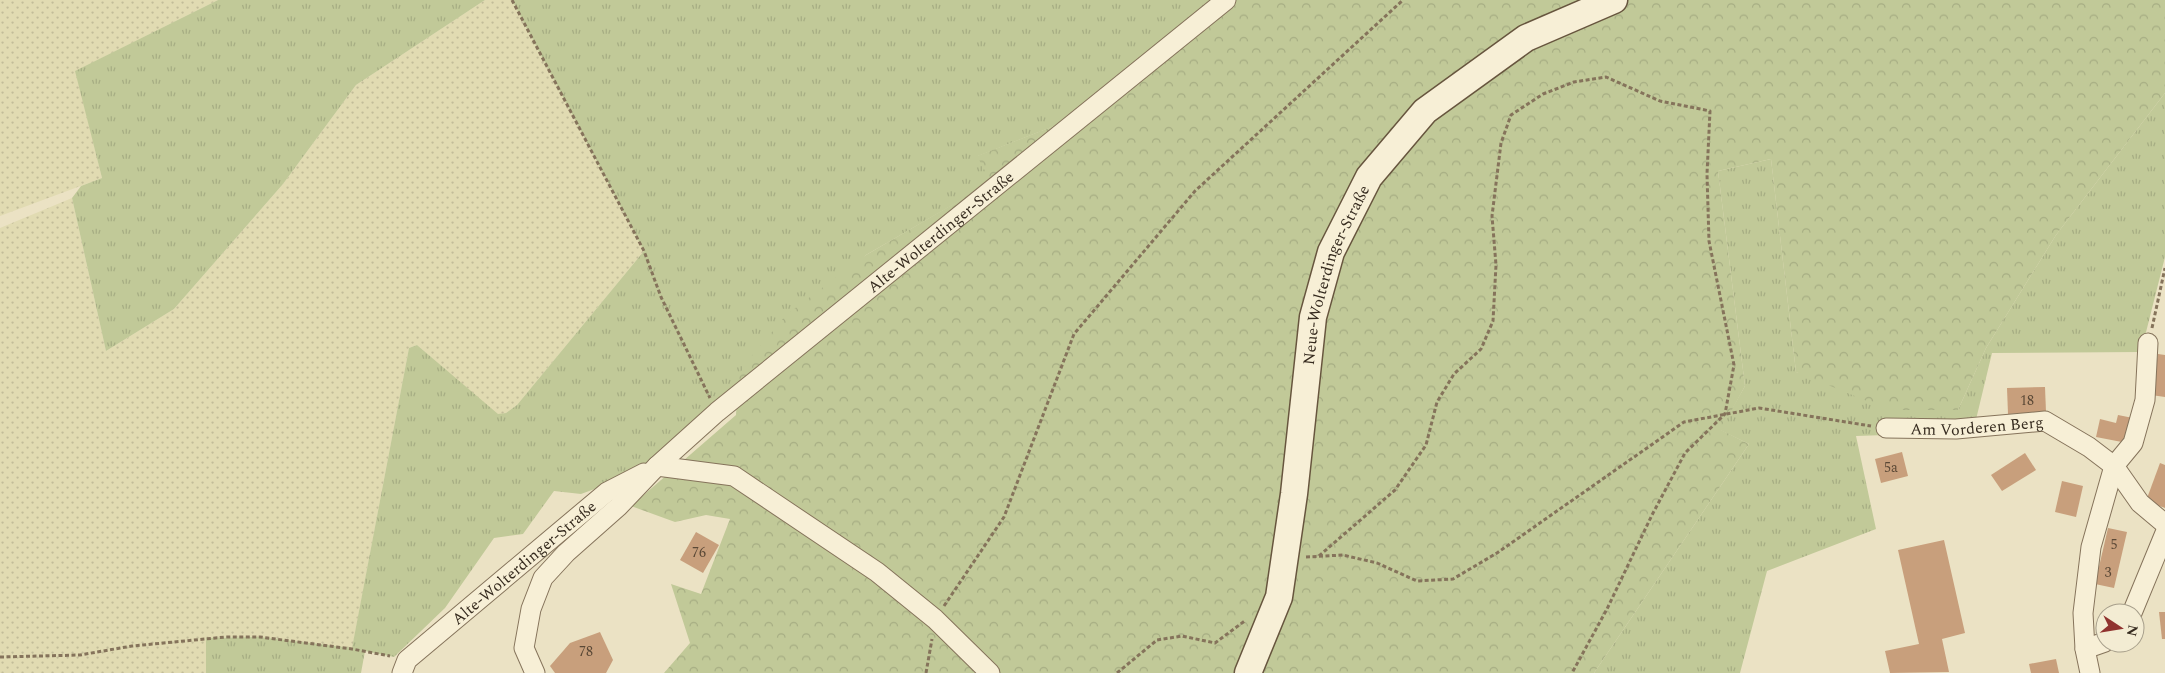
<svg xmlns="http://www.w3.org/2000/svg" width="2165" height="673" font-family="Spectral,serif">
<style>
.farmland{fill:url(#farmland-dots)}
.grass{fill:url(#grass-tufts)}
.forest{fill:url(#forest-crowns)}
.building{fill:#c89f7c}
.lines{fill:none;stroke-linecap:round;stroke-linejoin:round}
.minor-casing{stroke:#85735b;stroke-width:21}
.secondary-casing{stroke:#67553e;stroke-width:29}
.path{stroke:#85735b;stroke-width:3;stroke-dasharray:4 2.5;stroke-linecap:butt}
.minor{stroke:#f7efd6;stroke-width:19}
.secondary{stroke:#f7efd6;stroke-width:26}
.labels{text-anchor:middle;stroke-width:5;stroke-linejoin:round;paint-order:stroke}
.number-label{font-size:14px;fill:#5a4836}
.street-label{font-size:16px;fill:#362b1f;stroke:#f3ecd3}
</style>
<defs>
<pattern id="farmland-dots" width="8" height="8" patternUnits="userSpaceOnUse" patternTransform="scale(1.25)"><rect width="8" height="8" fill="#e1dbb2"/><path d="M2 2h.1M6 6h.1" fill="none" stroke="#c2bc99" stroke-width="1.8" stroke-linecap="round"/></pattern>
<pattern id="grass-tufts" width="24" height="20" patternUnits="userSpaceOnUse" patternTransform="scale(1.25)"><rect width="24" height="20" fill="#c1c998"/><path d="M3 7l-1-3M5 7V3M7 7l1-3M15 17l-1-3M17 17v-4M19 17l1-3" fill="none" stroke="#a6ad83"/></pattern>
<pattern id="forest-crowns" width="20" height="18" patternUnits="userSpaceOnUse" patternTransform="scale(1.25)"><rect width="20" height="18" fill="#c1c998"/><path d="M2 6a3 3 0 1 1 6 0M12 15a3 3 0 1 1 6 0" fill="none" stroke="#a6ad83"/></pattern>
</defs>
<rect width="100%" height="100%" fill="#ebe2c4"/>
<!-- farmland -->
<g class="farmland">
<path d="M0 0H218L76 71 102 178 0 216Z"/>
<path d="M485 0H512L644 251 517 405 506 413 498 415 417 345 409 348 352 649 260 637H226L206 639V673H0V228L72 198 106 351 174 309 283 184 356 85Z"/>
</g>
<!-- grass -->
<g class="grass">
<path d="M218 0H485L356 85 283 184 174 309 106 351 72 198 81 186 102 178 75 71Z"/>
<path d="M512 0H1226L1082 115 978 156 992 182 866 255 737 395 657 466 581 494 554 491 523 534 494 538 445 608 394 657 365 651 361 673H206V638L260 637 352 648 409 348 417 345 498 414 506 413 517 405 644 251Z"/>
<path d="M2165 93V257L2141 352 1992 353 1973 432 1856 436 1876 529 1767 571 1740 673H1594L1749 444 1720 430 1745 386 1718 171 1771 159 1796 372 1958 410 1986 348 2056 235Z"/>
</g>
<!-- forest -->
<path class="forest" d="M1226 0H2165V93L2056 235 1986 348 1958 410H1889L1796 372 1771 159 1718 171 1745 386 1721 430 1749 444 1594 673H664L690 643 671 584 701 594 730 519 706 515 675 522 631 506 736 415 738 376 750 358 786 315 866 255 991 182 977 156 1082 115Z"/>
<!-- building -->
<g class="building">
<path d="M2158 354 2165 355V397L2151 395Z"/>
<path d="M2045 387 2046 412 2008 414 2007 388Z"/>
<path d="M2118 415 2133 418 2127 443 2096 437 2100 419 2116 423Z"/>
<path d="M1902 452 1908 476 1881 483 1875 459Z"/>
<path d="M2025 453 2036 470 2002 491 1991 475Z"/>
<path d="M2160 463 2165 465V508L2146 501Z"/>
<path d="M2062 481 2083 486 2076 517 2055 512Z"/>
<path d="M2108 528 2127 532 2114 588 2095 584Z"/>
<path d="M696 532 719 545 703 573 680 560Z"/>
<path d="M1944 540 1965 633 1942 639 1949 672 1890 673 1885 651 1919 644 1898 550Z"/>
<path d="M2159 612H2165V639H2162Z"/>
<path d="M600 632 613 660 606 673H555L550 666 570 643Z"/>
<path d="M2056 659 2059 673H2031L2029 664Z"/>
</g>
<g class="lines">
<defs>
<g id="minor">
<path id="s1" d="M1886 428 1956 429 2045 421 2089 447 2114 466 2140 503 2165 524"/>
<path d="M657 466 734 476 877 572 935 619 990 673"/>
<path d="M2132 613 2165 533"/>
<path d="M2085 649 2083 613 2091 547 2114 466 2133 443 2145 400 2148 343"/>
<path id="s2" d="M402 673 407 660 607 492 644 473"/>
<path id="s3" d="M535 673 524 648 531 609 543 578 566 553 618 507 657 466 717 412 1226 0"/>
<path d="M2090 673 2085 649 2105 642"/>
</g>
<g id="secondary">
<path id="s4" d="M1248 673 1279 597 1294 494 1313 317 1331 252 1369 177 1425 111 1526 38 1614 0"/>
</g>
</defs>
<!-- minor casing -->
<use href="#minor" class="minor-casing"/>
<!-- secondary casing -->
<use href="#secondary" class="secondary-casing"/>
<!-- path -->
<g class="path">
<path d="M512 0 644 251 661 297 710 398"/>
<path d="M2152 328 2165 268"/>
<path d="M1319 556 1395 490 1426 445 1437 402 1454 374 1481 349 1493 321 1496 265 1492 216 1501 143 1511 115 1543 94 1574 82 1606 77 1660 101 1710 111 1707 174 1709 241 1734 365 1725 414 1685 453 1652 515 1607 609 1572 673"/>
<path d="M1306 557 1343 555 1377 563 1417 581 1453 579 1497 553 1684 422 1759 408 1871 426"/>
<path d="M944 606 1004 517 1074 334 1195 191 1403 0"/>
<path d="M0 657 80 655 132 646 226 637H260L352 649 390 656"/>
<path d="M926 673 932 639"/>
<path d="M1117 673 1157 640 1182 636 1215 643 1246 620"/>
</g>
<!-- minor -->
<use href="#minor" class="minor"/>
<!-- secondary -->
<use href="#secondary" class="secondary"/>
</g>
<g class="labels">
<!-- number labels -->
<g class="number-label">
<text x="2027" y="405">18</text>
<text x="1891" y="472">5a</text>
<text x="2114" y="549">5</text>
<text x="699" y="557">76</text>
<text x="2108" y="577">3</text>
<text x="586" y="656">78</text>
</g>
<!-- street labels -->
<g class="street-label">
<text dy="6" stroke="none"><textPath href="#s3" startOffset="628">Alte-Wolterdinger-Straße</textPath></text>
<text dy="6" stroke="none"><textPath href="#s4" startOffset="411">Neue-Wolterdinger-Straße</textPath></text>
<text dy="6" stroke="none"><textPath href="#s1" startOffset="91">Am Vorderen Berg</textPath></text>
<text dy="6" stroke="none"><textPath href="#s2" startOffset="166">Alte-Wolterdinger-Straße</textPath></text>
</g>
</g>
<!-- north arrow -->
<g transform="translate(2120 628) rotate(102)"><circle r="24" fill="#f3ecd3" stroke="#a79f8b"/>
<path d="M0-4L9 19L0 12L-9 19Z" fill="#90332f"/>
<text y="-8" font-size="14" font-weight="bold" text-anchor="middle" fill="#362b1f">N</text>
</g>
</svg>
